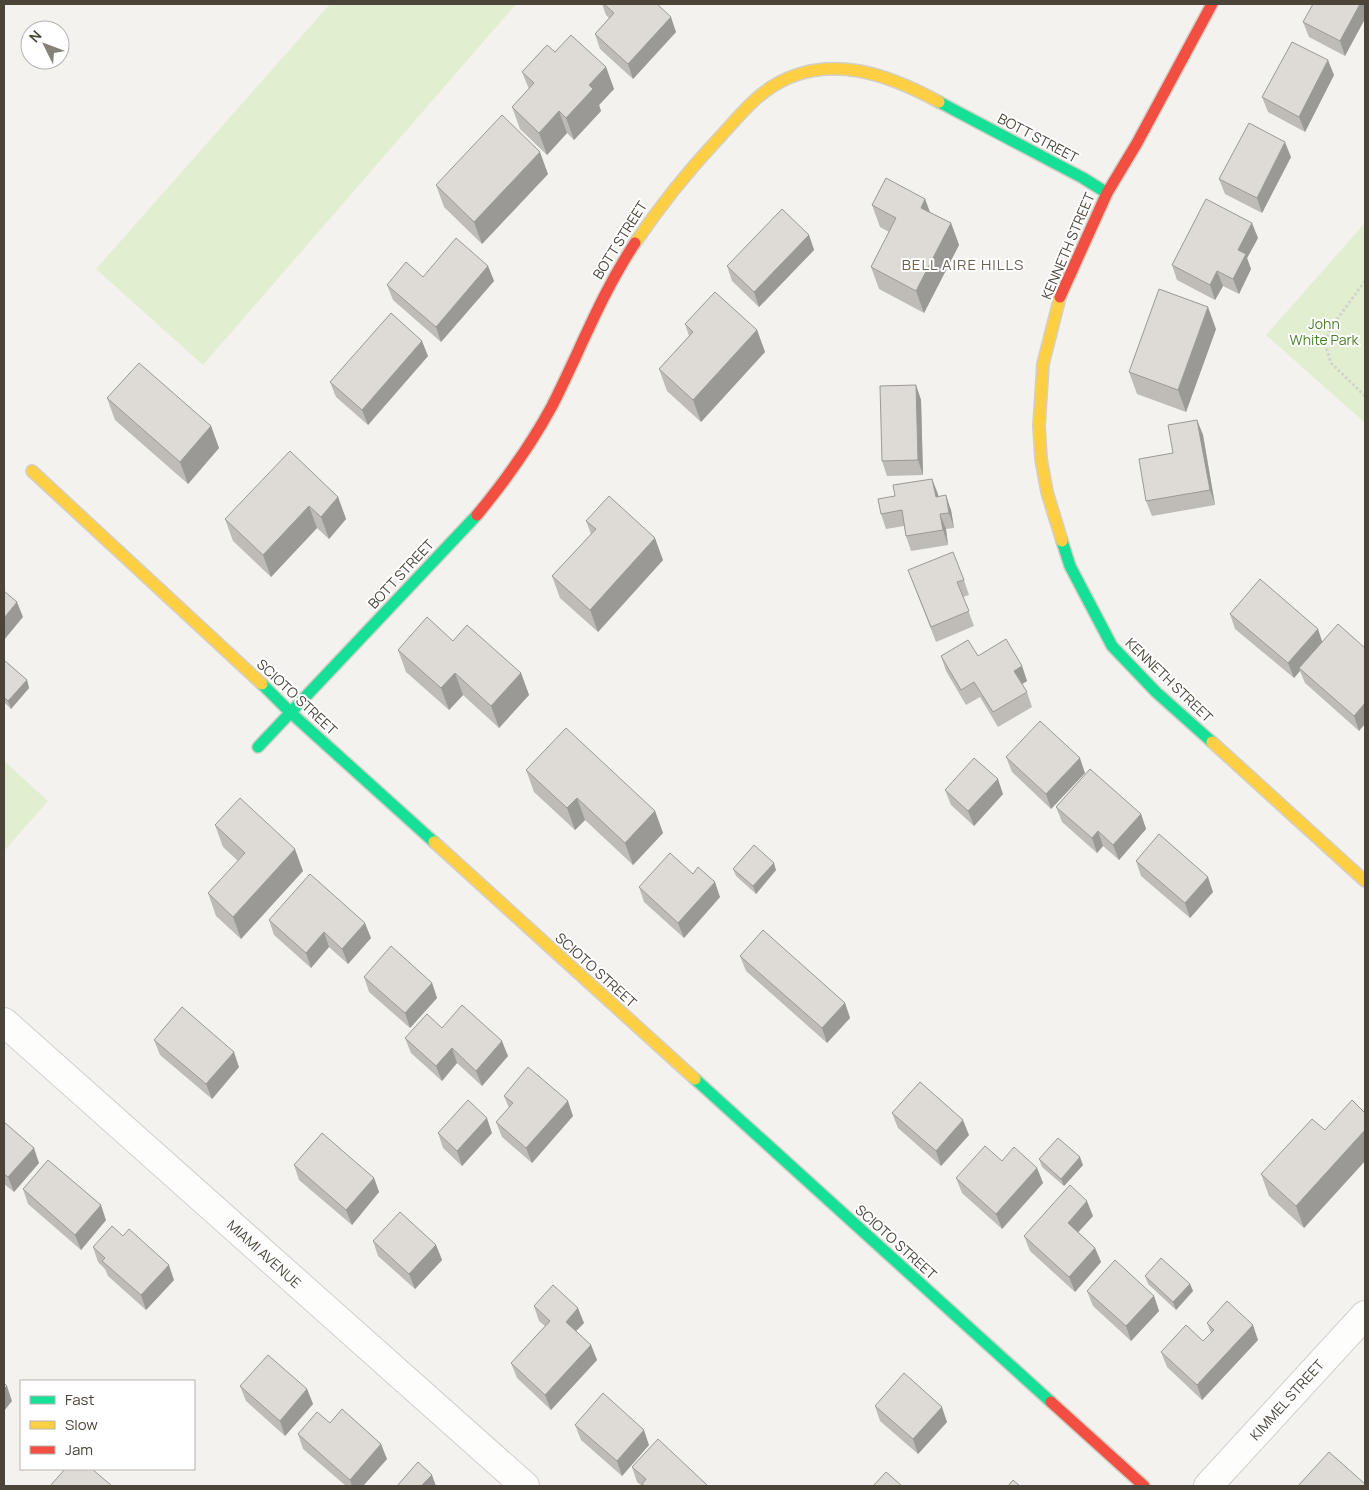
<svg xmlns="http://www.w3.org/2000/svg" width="1369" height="1490" font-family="Manrope,sans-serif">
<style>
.green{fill:#e1eecf}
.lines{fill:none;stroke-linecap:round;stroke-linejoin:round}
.street-casing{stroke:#d2d0cb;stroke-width:30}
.fast-casing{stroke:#d3cfc5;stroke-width:14}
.slow-casing{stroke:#d3cfc5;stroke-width:14}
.jam-casing{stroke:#d3cfc5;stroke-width:14}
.path{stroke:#d3d2cc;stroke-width:3;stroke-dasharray:2.5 2.5;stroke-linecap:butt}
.street{stroke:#fdfdfc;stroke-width:28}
.fast{stroke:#16e098;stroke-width:11}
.slow{stroke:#ffcf43;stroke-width:11}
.jam{stroke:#f24e42;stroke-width:11}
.wall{fill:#bfbcb8}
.shaded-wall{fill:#9b9996}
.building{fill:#dedbd6;stroke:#9b9996}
.labels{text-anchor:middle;stroke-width:4;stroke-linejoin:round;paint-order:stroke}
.street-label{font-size:14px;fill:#4b4439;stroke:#fff}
.park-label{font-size:14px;fill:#4a7f2a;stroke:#fff}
.neighbourhood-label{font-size:15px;letter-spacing:1px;fill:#6e6250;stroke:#fff}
</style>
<rect width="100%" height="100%" fill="#f4f2ee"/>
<!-- green -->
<g class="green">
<path d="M330 4H516L203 365 96 269Z"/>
<path d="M1365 223V423L1266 335Z"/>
<path d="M4 761 48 801 4 851Z"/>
</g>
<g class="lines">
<defs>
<g id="street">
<path d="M4 1022 525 1486"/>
<path d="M1208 1486 1365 1315"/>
</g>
<g id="fast">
<path d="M939 102 1083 178 1107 193"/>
<path d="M1062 541 1070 566 1112 646 1156 692 1212 742"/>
<path d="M262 684 291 713 434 842"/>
<path d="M258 747 477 515"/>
<path d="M695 1079 1051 1402"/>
</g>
<g id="slow">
<path d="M635 243C660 206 688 171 718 139 735 121 752 99 773 86 828 52 888 74 939 102"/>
<path d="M1060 297 1043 364 1039 426 1041 459 1047 492 1062 541"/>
<path d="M32 471 262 684"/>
<path d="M1212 742 1365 881"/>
<path d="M434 842 695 1079"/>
</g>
<g id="jam">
<path d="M1060 297 1107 193 1137 143 1212 4"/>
<path d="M477 515C505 481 531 445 552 406 580 351 601 294 635 243"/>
<path d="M1051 1402 1144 1486"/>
</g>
</defs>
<!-- street casing -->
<use href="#street" class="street-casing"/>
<!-- fast casing -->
<use href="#fast" class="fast-casing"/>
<!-- slow casing -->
<use href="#slow" class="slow-casing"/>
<!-- jam casing -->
<use href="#jam" class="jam-casing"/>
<!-- path -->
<path class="path" d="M1365 281 1330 329 1325 343 1331 363 1365 396"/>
<!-- street -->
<use href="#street" class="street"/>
<!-- fast -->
<use href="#fast" class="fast"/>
<!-- slow -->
<use href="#slow" class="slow"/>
<!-- jam -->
<use href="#jam" class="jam"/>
</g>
<!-- wall -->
<g class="wall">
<path d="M602 4H657L676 32 633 79 600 49 595 34 609 18 606 15Z"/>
<path d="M1365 4 1345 56 1309 37 1303 22Z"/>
<path d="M555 52 606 67 614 89 599 105 601 111 574 140 567 133 547 155 520 129 512 107 529 89 522 72Z"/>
<path d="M1334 75 1305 132 1268 112 1262 97Z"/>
<path d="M1291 157 1262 213 1225 194 1219 179Z"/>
<path d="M548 174 482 244 444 207 436 185Z"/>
<path d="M925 199 930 212 951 223 959 245 924 313 879 289 871 267 889 232 880 227 872 205Z"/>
<path d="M809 235 814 250 759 307 732 281 727 266Z"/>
<path d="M1258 238 1247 258 1251 269 1239 294 1223 286 1215 300 1177 280 1172 265Z"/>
<path d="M488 266 494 281 441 342 393 300 387 285 423 277Z"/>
<path d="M685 324 757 330 765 352 701 422 667 391 659 369 689 336Z"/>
<path d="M1216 329 1186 412 1137 394 1129 372Z"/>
<path d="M428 356 368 425 336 397 330 382Z"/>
<path d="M916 385 921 400 923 475 887 476 882 461Z"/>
<path d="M107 398 211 426 219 448 188 484 115 420Z"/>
<path d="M1197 420 1203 435 1215 505 1152 516 1146 501 1173 453Z"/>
<path d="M932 479 938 497 951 510 954 528 946 529 948 545 911 551 906 536 904 526 886 529 881 514 895 496Z"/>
<path d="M338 497 346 519 329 539 317 528 271 577 233 541 225 519Z"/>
<path d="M586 521 663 560 598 632 560 598 552 576 591 534Z"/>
<path d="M908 570 964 580 969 595 963 597 974 626 936 642Z"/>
<path d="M1230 614 1323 642 1338 624 1359 731 1305 683 1300 671 1294 678 1235 629Z"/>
<path d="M453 641 521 673 529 695 499 728 463 695 449 710 406 672 398 650Z"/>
<path d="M941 656H978L1022 666 1027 681 1022 684 1027 692 1032 707 998 727 980 697 966 705 946 671Z"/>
<path d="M4 660 27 680 29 688 11 709 4 702Z"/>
<path d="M1006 757 1085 773 1051 809 1012 772Z"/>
<path d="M526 770 655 811 663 833 633 865 585 820 575 830 534 792Z"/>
<path d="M945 790 1003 794 974 826 951 805Z"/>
<path d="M1056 807 1141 814 1146 829 1119 860 1103 846 1097 853 1062 822Z"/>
<path d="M215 825 303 871 241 939 216 916 208 893 238 861 223 847Z"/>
<path d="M1136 861 1213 892 1190 918 1141 876Z"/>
<path d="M733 869 776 870 756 894 736 876Z"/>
<path d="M639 887 720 897 684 938 644 902Z"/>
<path d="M269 920 371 938 348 964 329 947 311 968 274 935Z"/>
<path d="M740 956 845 1003 850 1018 827 1043 746 971Z"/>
<path d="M364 977 432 983 437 998 410 1028 369 992Z"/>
<path d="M442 1028 508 1056 482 1086 457 1063 442 1081 411 1053 405 1038Z"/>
<path d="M154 1040 239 1067 212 1099 160 1055Z"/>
<path d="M504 1096 573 1116 532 1163 502 1137 496 1122 509 1108Z"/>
<path d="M892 1113 969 1135 941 1166 898 1128Z"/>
<path d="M1365 1113V1161L1304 1228 1269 1196 1261 1174 1325 1130Z"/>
<path d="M4 1122 39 1163 14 1192 4 1184Z"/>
<path d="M438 1133H492L462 1166 443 1148Z"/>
<path d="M1039 1159 1083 1165 1064 1186 1042 1167Z"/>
<path d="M1002 1161 1037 1168 1043 1183 1002 1229 962 1193 956 1178Z"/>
<path d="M294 1165 374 1178 379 1192 352 1225 299 1180Z"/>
<path d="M23 1189 106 1220 81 1250 28 1204Z"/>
<path d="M1093 1216 1078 1232 1095 1248 1101 1262 1075 1292 1030 1251 1024 1236Z"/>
<path d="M373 1241 436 1245 442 1260 415 1289 378 1256Z"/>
<path d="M93 1247 174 1280 146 1310 108 1276 105 1269 98 1262Z"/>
<path d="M1145 1276 1190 1284 1193 1291 1176 1310 1148 1284Z"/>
<path d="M1087 1291 1154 1296 1159 1311 1131 1341 1093 1306Z"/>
<path d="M534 1306 584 1323 576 1331 591 1345 597 1360 551 1410 517 1378 511 1363 545 1326 539 1321Z"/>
<path d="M1207 1323 1258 1340 1202 1400 1167 1367 1161 1352 1203 1341 1211 1333Z"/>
<path d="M240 1386 307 1389 313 1404 285 1436 246 1401Z"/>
<path d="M875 1406 947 1422 918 1454 880 1421Z"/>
<path d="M330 1423 387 1459 363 1486H346L303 1449 298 1434Z"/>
<path d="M575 1425 649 1445 622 1476 581 1440Z"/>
<path d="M632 1467 707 1486H642L637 1482Z"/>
</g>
<!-- shaded-wall -->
<g class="shaded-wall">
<path d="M1360 4H1365V19L1345 56 1340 41Z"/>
<path d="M671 17 676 32 633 79 628 64Z"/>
<path d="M1328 60 1334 75 1305 132 1299 117Z"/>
<path d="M606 67 614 89 599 105 601 111 574 140 566 118 589 85Z"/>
<path d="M559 111 567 133 547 155 539 133Z"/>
<path d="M1285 142 1291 157 1262 213 1257 198Z"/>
<path d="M540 152 548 174 482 244 474 222Z"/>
<path d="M925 199 933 221 921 208Z"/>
<path d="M951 223 959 245 924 313 916 291Z"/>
<path d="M1252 223 1258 238 1247 258 1251 269 1239 294 1233 279 1238 250Z"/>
<path d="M809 235 814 250 759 307 754 292Z"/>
<path d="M488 266 494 281 441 342 436 327Z"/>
<path d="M1217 271 1223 286 1215 300 1210 285Z"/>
<path d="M1208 307 1216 329 1186 412 1178 390Z"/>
<path d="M757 330 765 352 701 422 693 400Z"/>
<path d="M422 341 428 356 368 425 362 410Z"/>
<path d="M916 385 921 400 923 475 918 460Z"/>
<path d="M1197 420 1203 435 1215 505 1210 490Z"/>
<path d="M211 426 219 448 188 484 180 462Z"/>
<path d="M932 479 938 494 941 512 936 497Z"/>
<path d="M946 495 951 510 954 528 949 513Z"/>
<path d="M338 497 346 519 329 539 321 517Z"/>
<path d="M309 506 317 528 271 577 263 555Z"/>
<path d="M940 514 946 529 948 545 943 530Z"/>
<path d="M655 538 663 560 598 632 590 610Z"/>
<path d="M17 602 23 617 4 640V618Z"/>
<path d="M1318 629 1323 644 1299 668 1300 671 1294 678 1288 663Z"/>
<path d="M1022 666 1027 681 1019 686 1014 671Z"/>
<path d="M455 673 463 695 449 710 441 688Z"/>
<path d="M521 673 529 695 499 728 491 706Z"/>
<path d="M27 680 29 688 11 709 8 701Z"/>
<path d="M1365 703V724L1359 731 1354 716Z"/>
<path d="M1080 758 1085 773 1051 809 1046 794Z"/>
<path d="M998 779 1003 794 974 826 968 811Z"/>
<path d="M577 798 585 820 575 830 567 808Z"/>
<path d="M655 811 663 833 633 865 625 843Z"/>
<path d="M1141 814 1146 829 1119 860 1113 845Z"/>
<path d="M1098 831 1103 846 1097 853 1092 838Z"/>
<path d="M295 849 303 871 241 939 233 917Z"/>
<path d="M774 863 776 870 756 894 753 886Z"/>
<path d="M1208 877 1213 892 1190 918 1185 903Z"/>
<path d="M715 882 720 897 684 938 678 923Z"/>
<path d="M365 923 371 938 348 964 342 949Z"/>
<path d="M324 932 329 947 311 968 306 953Z"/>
<path d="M432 983 437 998 410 1028 405 1013Z"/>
<path d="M845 1003 850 1018 827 1043 822 1028Z"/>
<path d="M502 1041 508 1056 482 1086 476 1071Z"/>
<path d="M452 1048 457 1063 442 1081 436 1066Z"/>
<path d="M234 1052 239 1067 212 1099 206 1084Z"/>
<path d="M568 1101 573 1116 532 1163 526 1148Z"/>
<path d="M487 1118 492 1133 462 1166 457 1151Z"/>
<path d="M963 1120 969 1135 941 1166 936 1151Z"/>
<path d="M1365 1130V1161L1304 1228 1296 1206Z"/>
<path d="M34 1148 39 1163 14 1192 8 1177Z"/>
<path d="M1080 1157 1083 1165 1064 1186 1061 1179Z"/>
<path d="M1037 1168 1043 1183 1002 1229 996 1214Z"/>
<path d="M374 1178 379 1192 352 1225 346 1210Z"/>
<path d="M1087 1201 1093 1216 1073 1238 1068 1223Z"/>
<path d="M101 1205 106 1220 81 1250 75 1235Z"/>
<path d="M436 1245 442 1260 415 1289 409 1274Z"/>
<path d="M1095 1248 1101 1262 1075 1292 1069 1277Z"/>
<path d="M169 1265 174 1280 146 1310 141 1295Z"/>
<path d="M1190 1284 1193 1291 1176 1310 1173 1302Z"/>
<path d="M1154 1296 1159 1311 1131 1341 1126 1326Z"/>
<path d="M578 1308 584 1323 571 1336 566 1322Z"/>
<path d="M1253 1325 1258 1340 1202 1400 1197 1385Z"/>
<path d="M591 1345 597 1360 551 1410 545 1395Z"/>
<path d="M7 1386 12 1401 4 1411V1389Z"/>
<path d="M307 1389 313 1404 285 1436 280 1421Z"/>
<path d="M942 1407 947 1422 918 1454 913 1439Z"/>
<path d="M644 1430 649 1445 622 1476 617 1461Z"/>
<path d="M381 1444 387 1459 363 1486H352L350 1480Z"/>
<path d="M432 1475 436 1486H421Z"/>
</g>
<!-- building -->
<g class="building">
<path d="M604 4H657L671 17 628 64 595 34 614 13Z"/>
<path d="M1313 4H1360L1340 41 1303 22Z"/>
<path d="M571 35 606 67 589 85 593 89 566 118 559 111 539 133 512 107 534 83 522 72 547 45 555 52Z"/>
<path d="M1292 42 1328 60 1299 117 1262 97Z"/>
<path d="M502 115 540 152 474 222 436 185Z"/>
<path d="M1249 123 1285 142 1257 198 1219 179Z"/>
<path d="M886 178 925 199 921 208 951 223 916 291 871 267 896 218 872 205Z"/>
<path d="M1206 199 1252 223 1238 250 1246 254 1233 279 1217 271 1210 285 1172 265Z"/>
<path d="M782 209 809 235 754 292 727 266Z"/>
<path d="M456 238 488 266 436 327 387 285 406 262 423 277Z"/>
<path d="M1159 289 1208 307 1178 390 1129 372Z"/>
<path d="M715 292 757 330 693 400 659 369 693 332 685 324Z"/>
<path d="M391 313 422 341 362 410 330 382Z"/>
<path d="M139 363 211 426 180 462 107 398Z"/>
<path d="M916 385 918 460 882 461 880 386Z"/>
<path d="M1197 420 1210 490 1146 501 1139 459 1173 453 1168 425Z"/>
<path d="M290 451 338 497 321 517 309 506 263 555 225 519Z"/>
<path d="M932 479 936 497 946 495 949 513 940 514 943 530 906 536 902 510 881 514 878 499 895 496 893 485Z"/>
<path d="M609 496 655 538 590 610 552 576 596 529 586 521Z"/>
<path d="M953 552 964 580 957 582 969 611 931 627 908 570Z"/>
<path d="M1260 579 1318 629 1288 663 1230 614Z"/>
<path d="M4 591 17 602 4 618Z"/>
<path d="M427 617 453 641 467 625 521 673 491 706 455 673 441 688 398 650Z"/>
<path d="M1338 624 1365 648V703L1354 716 1299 668Z"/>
<path d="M1006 639 1022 666 1014 671 1027 692 993 712 974 682 961 690 941 656 968 640 978 656Z"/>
<path d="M4 660 27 680 8 701 4 697Z"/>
<path d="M1040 721 1080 758 1046 794 1006 757Z"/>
<path d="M566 728 655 811 625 843 577 798 567 808 526 770Z"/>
<path d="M974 758 998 779 968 811 945 790Z"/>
<path d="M1090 769 1141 814 1113 845 1098 831 1092 838 1056 807Z"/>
<path d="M240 798 295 849 233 917 208 893 245 853 215 825Z"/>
<path d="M1159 834 1208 877 1185 903 1136 861Z"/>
<path d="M754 845 774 863 753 886 733 869Z"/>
<path d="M670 853 693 874 698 867 715 882 678 923 639 887Z"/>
<path d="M310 874 365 923 342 949 324 932 306 953 269 920Z"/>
<path d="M763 930 845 1003 822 1028 740 956Z"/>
<path d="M391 946 432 983 405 1013 364 977Z"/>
<path d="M462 1005 502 1041 476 1071 452 1048 436 1066 405 1038 427 1014 442 1028Z"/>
<path d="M182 1007 234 1052 206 1084 154 1040Z"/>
<path d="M528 1067 568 1101 526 1148 496 1122 513 1103 504 1096Z"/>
<path d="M920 1082 963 1120 936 1151 892 1113Z"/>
<path d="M468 1100 487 1118 457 1151 438 1133Z"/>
<path d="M1352 1100 1365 1113V1130L1296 1206 1261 1174 1312 1119 1325 1130Z"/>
<path d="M4 1122 34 1148 8 1177 4 1174Z"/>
<path d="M322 1133 374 1178 346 1210 294 1165Z"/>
<path d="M1058 1138 1080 1157 1061 1179 1039 1159Z"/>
<path d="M985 1146 1002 1161 1014 1147 1037 1168 996 1214 956 1178Z"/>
<path d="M48 1160 101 1205 75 1235 23 1189Z"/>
<path d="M1070 1185 1087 1201 1068 1223 1095 1248 1069 1277 1024 1236Z"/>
<path d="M400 1212 436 1245 409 1274 373 1241Z"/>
<path d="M112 1226 123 1236 129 1229 169 1265 141 1295 102 1261 105 1258 93 1247Z"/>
<path d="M1161 1258 1190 1284 1173 1302 1145 1276Z"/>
<path d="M1115 1260 1154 1296 1126 1326 1087 1291Z"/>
<path d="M553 1285 578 1308 566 1322 591 1345 545 1395 511 1363 550 1321 534 1306Z"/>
<path d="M1227 1301 1253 1325 1197 1385 1161 1352 1186 1325 1203 1341 1214 1330 1207 1323Z"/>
<path d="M268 1355 307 1389 280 1421 240 1386Z"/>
<path d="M904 1373 942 1407 913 1439 875 1406Z"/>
<path d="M4 1383 7 1386 4 1389Z"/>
<path d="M603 1393 644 1430 617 1461 575 1425Z"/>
<path d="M342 1409 381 1444 350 1480 298 1434 317 1412 330 1423Z"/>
<path d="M658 1439 707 1485 706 1486H645L642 1484 646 1479 632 1467Z"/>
<path d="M1329 1452 1365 1484V1486H1298Z"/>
<path d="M418 1462 432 1475 421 1486H397Z"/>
<path d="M65 1469H92L112 1486H50Z"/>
<path d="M886 1472 902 1486H873Z"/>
<path d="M1013 1480 1020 1486H1008Z"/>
</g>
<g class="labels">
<!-- street labels -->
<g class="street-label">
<text transform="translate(1038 138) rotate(28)" y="5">BOTT STREET</text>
<text transform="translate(620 240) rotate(-58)" y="5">BOTT STREET</text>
<text transform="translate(1068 246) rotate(-67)" y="5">KENNETH STREET</text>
<text transform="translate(401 574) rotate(-47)" y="5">BOTT STREET</text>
<text transform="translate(1169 680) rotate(44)" y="5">KENNETH STREET</text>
<text transform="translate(297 697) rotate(43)" y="5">SCIOTO STREET</text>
<text transform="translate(596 970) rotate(42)" y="5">SCIOTO STREET</text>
<text transform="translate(896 1242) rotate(42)" y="5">SCIOTO STREET</text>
<text transform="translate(264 1254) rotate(42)" y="5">MIAMI AVENUE</text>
<text transform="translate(1287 1400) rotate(-48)" y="5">KIMMEL STREET</text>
</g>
<!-- park labels -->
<g class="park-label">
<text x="1324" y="329">John<tspan x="1324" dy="16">White Park</tspan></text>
</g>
<!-- neighbourhood labels -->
<g class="neighbourhood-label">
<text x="963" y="270">BELL AIRE HILLS</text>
</g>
</g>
<!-- border -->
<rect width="1369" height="1490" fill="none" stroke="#4b4439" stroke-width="10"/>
<!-- legend -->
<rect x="20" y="1380" width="175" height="90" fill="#ffffff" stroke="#b7b4b0"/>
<rect x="30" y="1396" width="25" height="8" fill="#16e098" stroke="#b7b4b0"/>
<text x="65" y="1405" font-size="15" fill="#4b4439">Fast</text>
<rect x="30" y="1421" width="25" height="8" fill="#ffcf43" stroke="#b7b4b0"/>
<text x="65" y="1430" font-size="15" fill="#4b4439">Slow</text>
<rect x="30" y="1446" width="25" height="8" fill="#f24e42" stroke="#b7b4b0"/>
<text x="65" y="1455" font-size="15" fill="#4b4439">Jam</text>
<!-- north arrow -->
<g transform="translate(45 45) rotate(312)"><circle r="24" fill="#ffffff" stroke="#b7b4b0"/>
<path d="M0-4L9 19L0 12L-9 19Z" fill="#868178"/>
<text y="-8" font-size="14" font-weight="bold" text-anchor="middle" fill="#4b4439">N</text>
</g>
</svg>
